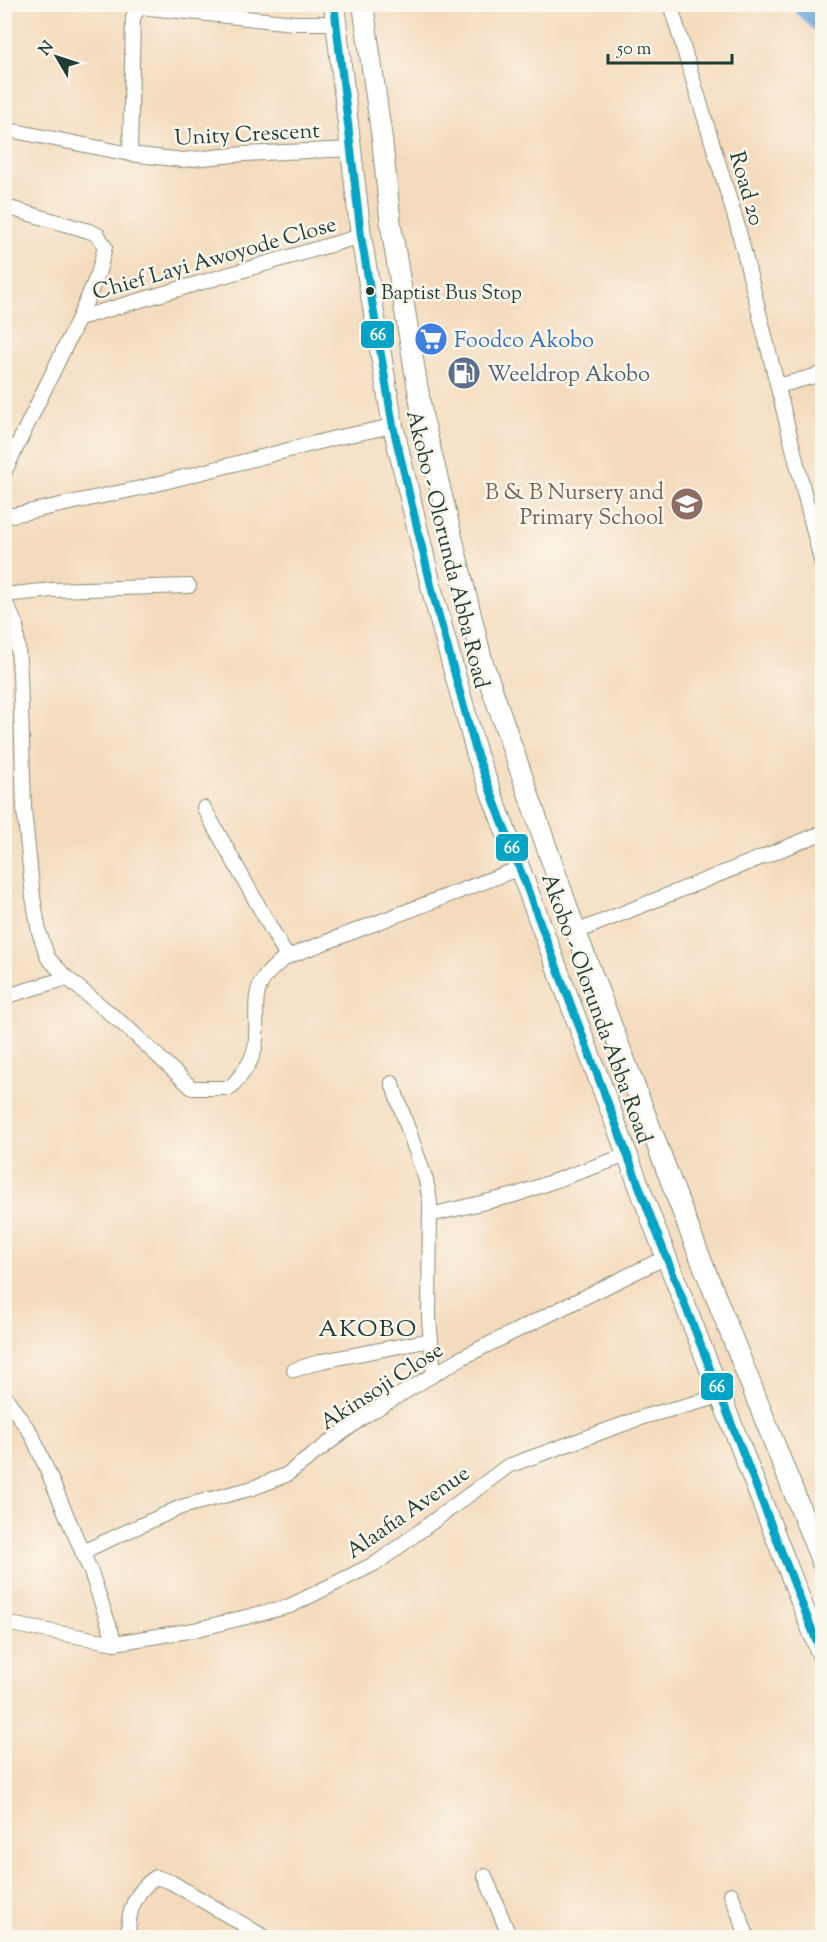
<svg xmlns="http://www.w3.org/2000/svg" width="827" height="1942" font-family="'Sorts Mill Goudy',serif">
<style>
.lines{fill:none;stroke-linecap:round;stroke-linejoin:round}
.river{stroke:#68a6da;stroke-width:30}
.minor-casing{stroke:#8a8c78;stroke-width:16}
.secondary-casing{stroke:#8a8c78;stroke-width:22}
.minor{stroke:#fff;stroke-width:14}
.secondary{stroke:#fff;stroke-width:20}
.bus-1-casing{stroke:#fbf7ec;stroke-width:12}
.bus-1{stroke:#02a4c6;stroke-width:8}
.bus-dot{fill:#1f3d34;stroke:#fbf7ec;stroke-width:2}
.labels{text-anchor:middle;stroke-width:5;stroke-linejoin:round;paint-order:stroke}
.bus-label{font-size:20px;fill:#1f3d34;stroke:#fbf7ec;text-anchor:start}
.street-label{font-size:22px;fill:#1f3d34;stroke:#fbf7ec}
.shop-label{font-size:22px;fill:#366cbe;stroke:#fbf7ec;text-anchor:start}
.service-label{font-size:22px;fill:#4e5e75;stroke:#fbf7ec;text-anchor:start}
.education-label{font-size:22px;fill:#785e54;stroke:#fbf7ec;text-anchor:end}
.neighbourhood-label{font-size:24px;letter-spacing:1.5px;fill:#1f3d34;stroke:#fbf7ec}
.line-badge{stroke:#fbf7ec;stroke-width:2}
.badge-label{font-size:16px;text-anchor:middle;font-weight:bold;fill:#fff}
</style>
<rect width="100%" height="100%" fill="#fbf7ec"/>
<filter id="ink" filterUnits="userSpaceOnUse"><feTurbulence type="fractalNoise" baseFrequency=".0167" numOctaves="2"/><feDisplacementMap in="SourceGraphic" scale="12" xChannelSelector="R" yChannelSelector="G"/><feConvolveMatrix kernelMatrix="1 2 1 2 8 2 1 2 1" color-interpolation-filters="sRGB"/></filter>
<filter id="wash" filterUnits="userSpaceOnUse"><feTurbulence type="fractalNoise" baseFrequency=".008" numOctaves="4" result="noise"/><feDisplacementMap in="SourceGraphic" scale="24" xChannelSelector="R" yChannelSelector="G"/><feGaussianBlur stdDeviation="1.35" result="paint"/><feColorMatrix in="noise" values="0 0 0 0 0 0 0 0 0 0 0 0 0 0 0 0 0 1.4 0 .05"/><feComposite in="paint" operator="in"/></filter>
<g filter="url(#wash)">
<rect width="100%" height="100%" fill="#f4dbbd"/>
<g class="lines">
<!-- river -->
<path class="river" d="M808 4 822 18"/>
</g>
</g>
<g filter="url(#ink)">
<g class="lines">
<defs>
<g id="minor">
<path d="M670 4 737 224 822 564"/>
<path d="M4 129 130 154 183 160 244 154 353 149"/>
<path d="M130 154 133 17 140 7 294 23H337"/>
<path d="M79 318 361 236"/>
<path d="M778 386 822 374"/>
<path d="M4 473 79 318 98 274 105 247 98 235 89 231 6 207"/>
<path d="M4 517 145 487 335 438 393 426"/>
<path d="M4 595 52 590 189 586"/>
<path d="M4 599 16 625 20 674 24 809 33 897 39 932 48 958 67 978 130 1030 192 1088H230C242 1075 256 1058 256 1039 258 998 248 984 287 957L520 868"/>
<path d="M204 808 287 957"/>
<path d="M576 932 822 833"/>
<path d="M4 997 67 978"/>
<path d="M392 1083 426 1180 430 1202 429 1319 434 1374"/>
<path d="M430 1215 515 1195 627 1155"/>
<path d="M294 1370 322 1361 431 1340"/>
<path d="M4 1395 32 1435 91 1572 115 1643"/>
<path d="M82 1552 181 1507 253 1488 286 1475 363 1417 463 1357 666 1257"/>
<path d="M4 1623 115 1643 194 1630 290 1606 378 1562 508 1466 646 1416 722 1396"/>
<path d="M485 1876 510 1938"/>
<path d="M731 1894 748 1938"/>
<path d="M129 1938C126 1913 136 1890 156 1877L171 1882 266 1938"/>
</g>
<g id="secondary">
<path d="M334 4 361 236 393 426 434 598 477 755 653 1223 822 1655"/>
<path d="M363 4 382 139 391 226 422 414 482 660 576 932 694 1242 822 1563"/>
</g>
</defs>
<!-- minor casing -->
<use href="#minor" class="minor-casing"/>
<!-- secondary casing -->
<use href="#secondary" class="secondary-casing"/>
<!-- minor -->
<use href="#minor" class="minor"/>
<!-- secondary -->
<use href="#secondary" class="secondary"/>
<defs>
<path id="bus-1" d="M334 4 361 236 393 426 434 598 477 755 653 1223 822 1655"/>
</defs>
<!-- bus-1 casing -->
<use href="#bus-1" class="bus-1-casing"/>
<!-- bus-1 -->
<use href="#bus-1" class="bus-1"/>
</g>
</g>
<!-- icons -->
<defs>
<symbol id="supermarket-disc" viewBox="-11 -11 22 22"><circle r="9.5" fill="#3f7fe0" stroke="#fbf7ec"/><path d="M-6-5.5h2.5l.6 2H6L4.5 2H-2.5L-4.4-4H-6ZM-1.5 3.2a1.3 1.3 0 1 0 .1 0ZM3 3.2a1.3 1.3 0 1 0 .1 0Z" fill="#fff"/></symbol>
<symbol id="fuel-disc" viewBox="-11 -11 22 22"><circle r="9.5" fill="#5c6f8a" stroke="#fbf7ec"/><path d="M-5.5-6h7V0h2V4h1.3V-2.5L3-4.5l.8-.8L6-3V5H2.5V1h-1V6h-7ZM-4.2-4.7v3.2H.2V-4.7Z" fill="#fff"/></symbol>
<symbol id="school-disc" viewBox="-11 -11 22 22"><circle r="9.5" fill="#8d6e63" stroke="#fbf7ec"/><path d="M0-5L7-2L0 1L-7-2ZM-4 1L0 2.5L4 1V4Q0 6-4 4Z" fill="#fff"/></symbol>
</defs>
<g fill-rule="evenodd">
<use href="#supermarket-disc" x="412" y="320" width="38" height="38"/>
<use href="#fuel-disc" x="445" y="354" width="38" height="38"/>
<use href="#school-disc" x="668" y="485" width="38" height="38"/>
</g>
<!-- markers -->
<circle class="bus-dot" cx="370" cy="291" r="5"/>
<g class="labels">
<!-- bus labels -->
<g class="bus-label">
<text x="381" y="299">Baptist Bus Stop</text>
</g>
<!-- street labels -->
<g class="street-label">
<text transform="translate(247 133) rotate(-3)" y="8">Unity Crescent</text>
<text transform="translate(748 188) rotate(74)" y="8">Road 20</text>
<text transform="translate(214 257) rotate(-16)" y="8">Chief Layi Awoyode Close</text>
<text transform="translate(449 549) rotate(76)" y="8">Akobo - Olorunda Abba Road</text>
<text transform="translate(598 1008) rotate(70)" y="8">Akobo - Olorunda Abba Road</text>
<text transform="translate(381 1385) rotate(-33)" y="8">Akinsoji Close</text>
<text transform="translate(407 1511) rotate(-35)" y="8">Alaafia Avenue</text>
</g>
<!-- shop labels -->
<g class="shop-label">
<text x="454" y="347">Foodco Akobo</text>
</g>
<!-- service labels -->
<g class="service-label">
<text x="487" y="381">Weeldrop Akobo</text>
</g>
<!-- education labels -->
<g class="education-label">
<text x="664" y="499">B &amp; B Nursery and<tspan x="664" dy="25">Primary School</tspan></text>
</g>
<!-- neighbourhood labels -->
<g class="neighbourhood-label">
<text x="368" y="1336">AKOBO</text>
</g>
</g>
<g class="line-badge">
<rect x="360" y="320" width="35" height="29" rx="6" fill="#02a4c6"/>
<rect x="495" y="833" width="34" height="29" rx="6" fill="#02a4c6"/>
<rect x="700" y="1372" width="34" height="29" rx="6" fill="#02a4c6"/>
</g>
<g class="badge-label">
<text x="378" y="340">66</text>
<text x="512" y="853">66</text>
<text x="717" y="1392">66</text>
</g>
<!-- margin -->
<rect width="827" height="1942" fill="none" stroke="#fbf7ec" stroke-width="24"/>
<!-- north arrow -->
<g transform="translate(57 57) rotate(309)" stroke="#fbf7ec" stroke-width="4.5" paint-order="stroke">
<path d="M0-4.5L10 22L0 15L-10 22Z" fill="#1f3d34"/>
<text y="-9" font-size="16" font-weight="bold" text-anchor="middle" fill="#1f3d34">N</text>
</g>
<!-- scale -->
<path d="M608 54v9h124v-9" fill="none" stroke="#1f3d34" stroke-width="3"/>
<text x="617" y="54" font-size="18" fill="#1f3d34" stroke="#fbf7ec" stroke-width="4.5" paint-order="stroke">50 m</text>
</svg>
